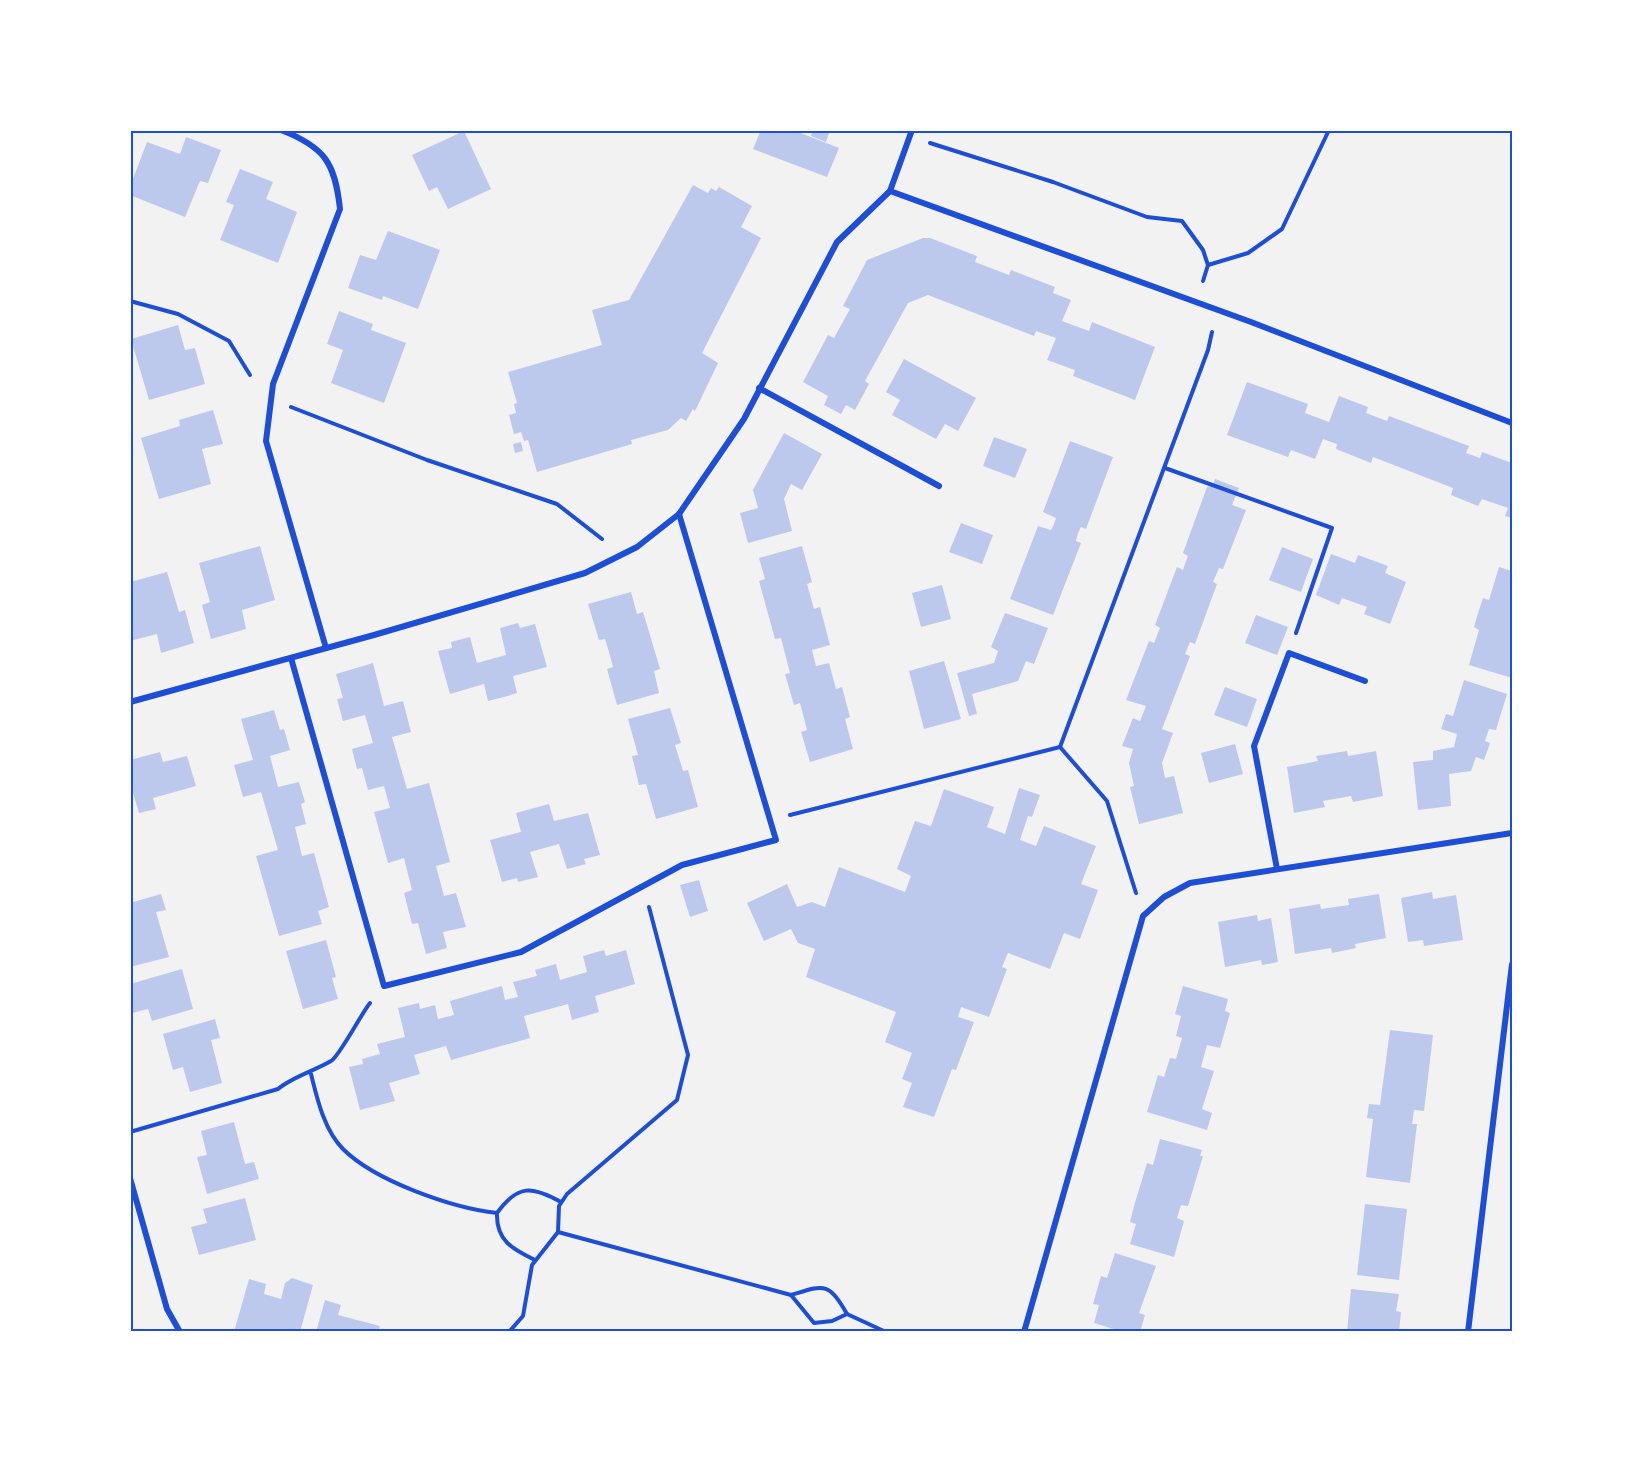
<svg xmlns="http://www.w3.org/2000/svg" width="1643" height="1462" font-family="Lato,sans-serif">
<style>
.building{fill:#bdc9ec}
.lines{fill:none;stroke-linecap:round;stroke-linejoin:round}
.path{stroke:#1d4ed8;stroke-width:4}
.minor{stroke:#1d4ed8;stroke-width:6}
.neatline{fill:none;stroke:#1d4ed8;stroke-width:2}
</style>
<rect width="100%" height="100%" fill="#f2f2f2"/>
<!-- building -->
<g class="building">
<path d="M761 130H793L839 148 827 177 753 149Z"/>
<path d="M813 130H830L826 142 811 136Z"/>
<path d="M464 131 491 189 448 209 437 187 429 191 412 155Z"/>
<path d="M186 137 221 150 208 183 200 181 185 217 130 195V187L147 142 180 154Z"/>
<path d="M240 169 273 182 266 199 297 212 278 263 220 240 234 205 226 202Z"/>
<path d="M693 185 708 193 711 188 716 191 719 187 752 206 741 227 761 238 702 353 718 363 695 411 693 409 686 421 681 418 668 430 631 440 632 444 537 472 528 440 524 441 521 432 514 434 509 415 516 413 514 404 517 403 508 372 602 345 592 310 629 300Z"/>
<path d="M388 231 440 250 418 309 383 296 382 300 348 288 360 255 376 260Z"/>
<path d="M923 238H930L977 256 975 262 1009 275 1011 270 1055 287 1053 293 1071 300 1062 321 1089 331 1092 322 1155 347 1135 400 1073 376 1075 370 1047 360 1056 338 1036 331 1034 336 928 295 908 303 865 381 869 384 855 410 846 405 841 414 824 405 828 396 803 382 828 335 834 338 850 309 843 306 867 260Z"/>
<path d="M339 311 373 324 371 330 406 343 384 403 331 383 343 350 327 344Z"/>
<path d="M178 325 185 350 195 348 205 384 149 400 131 339Z"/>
<path d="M904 359 976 398 958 431 945 424 936 439 892 415 900 400 886 392Z"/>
<path d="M1247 382 1308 404 1305 413 1329 422 1339 396 1368 407 1366 413 1387 421 1389 416 1469 446 1466 453 1480 458 1482 452 1512 463V518L1505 516 1508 508 1482 499 1478 506 1451 495 1453 488 1373 457 1371 463 1336 449 1337 444 1323 439 1315 459 1291 450 1288 457 1227 435Z"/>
<path d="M213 410 223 444 202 449 211 484 159 499 141 438 180 426 179 420Z"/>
<path d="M784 433 822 454 802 490 791 484 784 499 792 531 748 543 740 513 758 508 753 490Z"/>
<path d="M994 437 1027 449 1015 478 983 466Z"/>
<path d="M1070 441 1113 457 1086 529 1081 527 1078 533 1076 541 1081 543 1053 615 1010 599 1038 526 1051 530 1054 524 1056 518 1043 512Z"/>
<path d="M521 442 523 451 515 453 513 444Z"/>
<path d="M1215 479 1239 488 1232 505 1246 510 1223 569 1219 568 1213 582 1217 584 1195 644 1190 642 1185 654 1190 656 1162 729 1173 733 1162 763 1165 778 1174 776 1183 813 1139 824 1130 787 1134 786 1129 763 1133 749 1122 746 1133 718 1140 721 1146 706 1126 700 1149 641 1154 643 1160 628 1155 625 1177 567 1183 570 1185 564 1188 556 1183 553 1207 487 1213 485Z"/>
<path d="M961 523 993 535 982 564 949 552Z"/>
<path d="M260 546 275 600 242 610 246 629 211 639 202 605 210 602 199 563Z"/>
<path d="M802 546 812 582 807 584 814 609 820 607 830 645 812 650 816 666 829 663 836 689 842 687 850 717 845 719 853 749 810 762 801 732 807 730 800 703 794 705 785 674 790 673 781 638 775 639 759 581 765 579 759 558Z"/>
<path d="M1282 547 1313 559 1301 592 1269 580Z"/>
<path d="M1331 554 1355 563 1358 555 1388 566 1385 573 1406 582 1390 624 1364 614 1367 607 1342 598 1339 605 1316 595Z"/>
<path d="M1499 567 1512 571V678L1469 665 1479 630 1474 627 1478 613 1483 598 1489 600Z"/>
<path d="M167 572 179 612 185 610 194 643 161 653 157 634 130 641V582Z"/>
<path d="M942 585 951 619 921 627 912 593Z"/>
<path d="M631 592 637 614 643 612 647 625 660 669 654 671 659 693 617 705 607 669 613 667 609 652 605 639 599 640 588 604Z"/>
<path d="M1005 613 1048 628 1034 664 1026 661 1018 681 972 694 977 714 969 716 957 673 994 663 998 651 991 647Z"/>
<path d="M1256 615 1288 627 1277 655 1245 643Z"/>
<path d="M518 623 520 628 535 624 547 667 513 676 517 693 504 697 488 701 484 684 450 694 438 651 452 648 451 642 470 637 477 663 506 655 500 628Z"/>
<path d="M944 661 961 719 924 729 909 671Z"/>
<path d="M373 663 384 706 403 701 411 732 392 737 407 789 429 783 450 862 436 866 444 896 456 893 466 927 443 932 447 948 426 954 418 923 412 924 404 893 412 890 404 858 388 863 376 819 374 812 390 808 384 786 368 790 362 768 357 769 352 749 373 743 365 715 343 721 337 699 343 698 336 674Z"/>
<path d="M1464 680 1507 694 1496 730 1489 729 1485 741 1490 743 1484 760 1476 757 1471 771 1449 774 1451 806 1418 810 1413 762 1433 760V751L1454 747 1457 734 1441 729 1446 714 1453 716Z"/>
<path d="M1225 687 1257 699 1247 727 1214 715Z"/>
<path d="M670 708 681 743 675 745 683 771 688 770 698 807 656 819 646 784 639 785 632 756 638 755 628 719Z"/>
<path d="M274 710 280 730 284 729 290 750 270 756 278 787 299 782 305 802 301 804 306 824 295 827 302 856 314 853 329 907 318 911 322 924 279 936 256 856 278 850 261 792 243 797 234 765 253 760 241 719Z"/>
<path d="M1235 744 1243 774 1209 783 1201 753Z"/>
<path d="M1347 751 1348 756 1376 751 1383 796 1353 802 1351 796 1323 801 1325 807 1294 813 1287 767 1318 761 1316 756Z"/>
<path d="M160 752 163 762 187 756 196 786 153 798 156 809 139 813 130 783V760Z"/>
<path d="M1019 788 1040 795 1032 817 1028 816 1020 840 1036 846 1044 826 1096 846 1081 884 1098 890 1080 939 1064 933 1050 969 1008 953 1002 967 1007 969 989 1017 961 1007 958 1017 974 1022 956 1070 952 1069 934 1117 903 1107 912 1083 902 1079 912 1053 885 1042 896 1012 806 977 815 949 798 943 791 929 764 941 747 903 787 884 797 907 812 902 825 907 839 867 905 892 911 876 897 869 915 821 931 826 944 789 994 807 987 827 1005 834Z"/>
<path d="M549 804 554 821 588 813 600 855 584 859 586 864 567 869 559 844 530 852 538 877 518 882 517 878 502 882 490 840 521 832 516 813Z"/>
<path d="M699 880 708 911 690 917 680 885Z"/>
<path d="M1432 892 1433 899 1456 895 1463 940 1424 946 1423 940 1408 942 1401 898Z"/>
<path d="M161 894 166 910 156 912 169 957 130 967V903Z"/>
<path d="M1379 894 1386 938 1355 944 1356 948 1332 953 1331 948 1295 954 1289 909 1320 904 1321 909 1349 905 1348 899Z"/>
<path d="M1257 915 1258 921 1271 918 1278 962 1262 965 1261 960 1225 967 1218 922Z"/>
<path d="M326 940 336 977 332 978 338 999 303 1009 286 951Z"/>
<path d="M604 950 606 956 626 950 635 984 595 996 599 1012 572 1020 568 1004 524 1016 530 1038 451 1060 446 1046 414 1055 420 1074 389 1083 395 1101 360 1110 349 1067 363 1064 362 1059 380 1054 377 1044 405 1037 398 1008 419 1003 420 1009 435 1005 438 1019 454 1015 450 1001 502 986 505 1000 518 997 513 982 537 976 535 970 556 964 560 980 587 972 583 956Z"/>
<path d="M182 969 193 1009 152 1021 148 1009 132 1013 130 984Z"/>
<path d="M1183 986 1228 999 1225 1011 1230 1013 1220 1048 1207 1045 1201 1067 1214 1071 1202 1109 1212 1113 1207 1130 1147 1112 1158 1075 1164 1077 1170 1058 1176 1059 1182 1038 1176 1036 1181 1016 1175 1014Z"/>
<path d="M215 1019 220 1038 211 1040 222 1083 190 1092 183 1067 173 1070 163 1034Z"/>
<path d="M1390 1030 1433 1035 1424 1111 1414 1110 1412 1124H1417L1410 1183 1366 1177 1373 1119 1367 1118 1369 1104 1380 1105Z"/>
<path d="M234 1122 245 1164 254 1162 259 1179 207 1194 197 1157 207 1155 201 1131Z"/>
<path d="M1160 1139 1202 1150 1200 1156H1203L1188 1206 1181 1205 1177 1218 1184 1221 1174 1257 1130 1244 1136 1224 1130 1222 1134 1206 1147 1163 1153 1165Z"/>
<path d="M245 1198 256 1240 199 1255 191 1227 207 1223 203 1209Z"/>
<path d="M1365 1204 1407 1209 1399 1280 1357 1275Z"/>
<path d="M1115 1253 1156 1266 1139 1313 1145 1315 1140 1332H1123L1094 1323 1099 1305 1093 1304 1101 1276 1107 1278Z"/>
<path d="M292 1278 313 1285 300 1332H234L249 1279 266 1284 264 1294 281 1299 285 1283Z"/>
<path d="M1351 1289 1399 1294 1396 1311 1401 1312 1399 1332H1347Z"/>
<path d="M325 1300 341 1305 338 1315 380 1326 378 1332H316Z"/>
</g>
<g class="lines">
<!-- path -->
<g class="path">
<path d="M930 143 1053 182 1147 217 1182 221 1203 250 1208 265"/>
<path d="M1203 281 1208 265 1248 253 1282 229 1329 130"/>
<path d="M130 301 178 314 229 341 250 375"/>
<path d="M291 407 427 460 557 504 602 539"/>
<path d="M1165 468 1332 528 1296 633"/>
<path d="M1060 747 1208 350 1212 332"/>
<path d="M1060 747 1107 801 1136 893"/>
<path d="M790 815 1060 747"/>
<path d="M311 1074C317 1098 324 1130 343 1149 375 1181 452 1208 497 1213 518 1184 532 1186 561 1202"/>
<path d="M130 1132 278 1089C292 1077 314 1071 331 1061 339 1057 361 1014 370 1003"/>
<path d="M497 1213C496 1241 513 1249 535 1260"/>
<path d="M558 1232 791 1295 814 1323 832 1321 847 1314 886 1332"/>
<path d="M791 1295C824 1285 828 1281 847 1314"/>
<path d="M509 1332 523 1316 532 1265 558 1232 559 1206 567 1194 677 1100 688 1055 649 907"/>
</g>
<!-- minor -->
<g class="minor">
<path d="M281 130C325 147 335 163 340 209L273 384 266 441 326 648"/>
<path d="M890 191 912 130"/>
<path d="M759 388 939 486"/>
<path d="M291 658 384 986 521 952 682 865 776 840 679 514"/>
<path d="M130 702 374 635 585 573 637 547 679 514 744 419 837 242 890 191 1251 322 1512 423"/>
<path d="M1277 869 1254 746 1289 653 1365 681"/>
<path d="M130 1178 167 1309 180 1332"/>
<path d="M1024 1332 1143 916 1164 897 1190 883 1512 833"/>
<path d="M1468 1332 1512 964"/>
</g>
</g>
<!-- border -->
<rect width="1643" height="1462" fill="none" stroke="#ffffff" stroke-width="264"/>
<rect x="132" y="132" width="1379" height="1198" class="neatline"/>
</svg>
